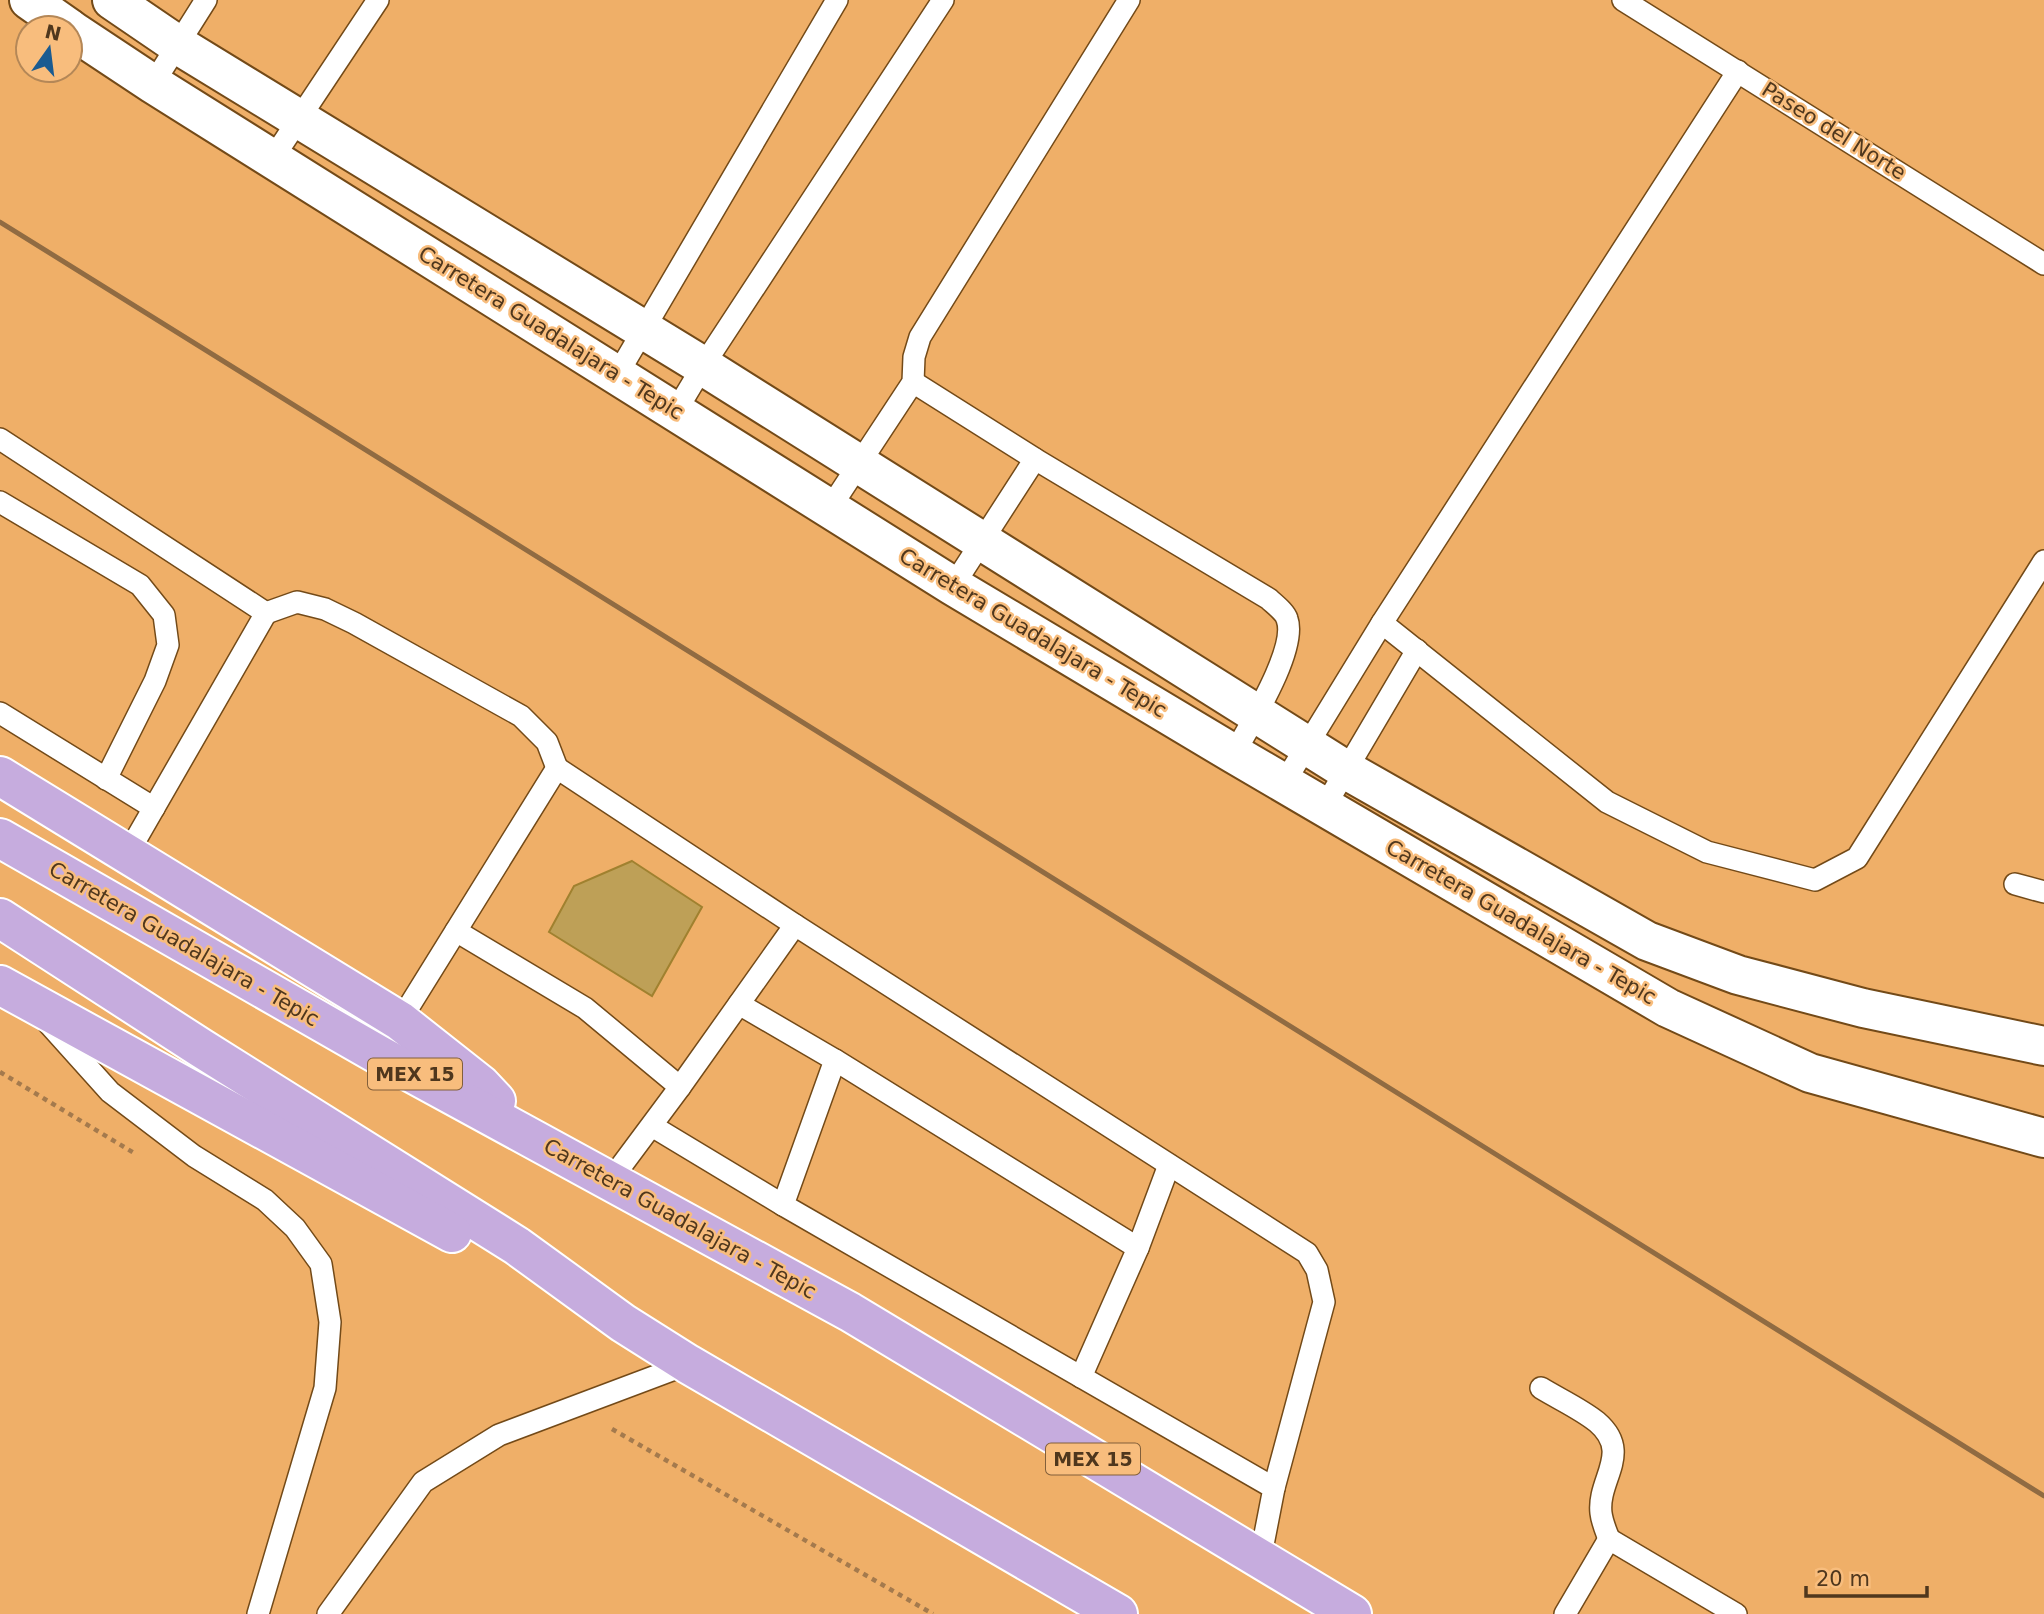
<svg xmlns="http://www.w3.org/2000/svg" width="2044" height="1614" font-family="'DejaVu Sans',sans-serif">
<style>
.built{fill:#efaf68;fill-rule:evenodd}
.building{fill:#bea057;stroke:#a0812f;stroke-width:2}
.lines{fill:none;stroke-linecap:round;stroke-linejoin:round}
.service-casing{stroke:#734a18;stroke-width:24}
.minor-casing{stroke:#734a18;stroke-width:42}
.trunk-casing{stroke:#fff;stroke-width:42}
.path{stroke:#a47a4d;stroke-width:4.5;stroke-dasharray:5 5;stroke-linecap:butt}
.service{stroke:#fff;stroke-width:21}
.minor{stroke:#fff;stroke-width:38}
.trunk{stroke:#c6acde;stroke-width:38}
.rail{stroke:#906b42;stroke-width:5}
.labels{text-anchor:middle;stroke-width:5;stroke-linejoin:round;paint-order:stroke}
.shield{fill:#f8bd7d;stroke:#825f3a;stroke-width:2}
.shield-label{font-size:19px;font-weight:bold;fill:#4f371d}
.street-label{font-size:21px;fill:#4f371d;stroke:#f8bd7d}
</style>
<rect width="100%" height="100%" fill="#f8bd7d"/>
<!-- built -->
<path class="built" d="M0 0H2044V1614H0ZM28 28H70V70H28Z"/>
<!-- building -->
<path class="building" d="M632 861 702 907 652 996 549 932 574 886Z"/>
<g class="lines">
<defs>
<g id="service">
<path d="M1623 0 2044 264"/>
<path d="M153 84 206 0"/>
<path d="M273 158 378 0"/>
<path d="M617 375 837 0"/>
<path d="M913 382 1035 459 1269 599C1274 604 1285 612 1287 619 1298 649 1249 726 1234 754"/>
<path d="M676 411 703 366 943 0"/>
<path d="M0 439 266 613 128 853"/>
<path d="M0 502 140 585 164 615 168 645 155 681 106 779"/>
<path d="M830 508 913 382 914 357 920 337 1129 0"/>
<path d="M953 586 1035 459"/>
<path d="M266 613 297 602 325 609 354 623 521 716 547 742 557 768"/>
<path d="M1382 623 1607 802 1707 852 1815 880 1857 858 2044 561"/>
<path d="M0 713 154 808"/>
<path d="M1284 783 1382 623 1738 71"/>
<path d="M1325 806 1417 650"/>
<path d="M2015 884 2044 892"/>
<path d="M456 931 585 1008 680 1087 795 925"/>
<path d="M739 1004 835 1060 783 1205 1274 1488 1260 1560"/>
<path d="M48 1023 110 1092 194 1156 265 1200 295 1228 321 1264 330 1322 325 1388 258 1614"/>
<path d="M395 1029 557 768 795 925 1307 1253 1317 1270 1324 1302 1274 1488"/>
<path d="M835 1060 1138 1248 1081 1377"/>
<path d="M652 1126 783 1205"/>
<path d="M610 1181 680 1087"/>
<path d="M1138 1248 1169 1165"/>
<path d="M1541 1388C1559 1399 1581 1409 1597 1422 1633 1453 1597 1479 1601 1513 1602 1522 1606 1531 1609 1539"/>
<path d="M328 1614 423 1482 499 1435 688 1364"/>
<path d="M1565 1614 1609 1539 1736 1614"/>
</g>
<g id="minor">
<path d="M29 0 69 28"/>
<path d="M112 0 178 45 703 366 1346 770 1647 941 1738 975 1863 1008 2044 1046"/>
<path d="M70 29 153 84 953 586 1234 754 1668 1008 1810 1073 2044 1138"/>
</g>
<g id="trunk">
<path d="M0 776 400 1021 481 1085 496 1101"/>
<path d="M0 838 379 1055 850 1312 1352 1614"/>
<path d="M0 918 201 1048 517 1246 623 1323 688 1364 1118 1614"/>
<path d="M0 985 452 1233"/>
</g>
</defs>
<!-- service casing -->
<use href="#service" class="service-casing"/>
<!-- minor casing -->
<use href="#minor" class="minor-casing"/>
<!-- trunk casing -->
<use href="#trunk" class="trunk-casing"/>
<!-- path -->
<g class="path">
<path d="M0 1072 134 1153"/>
<path d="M612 1429 933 1614"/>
</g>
<!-- service -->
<use href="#service" class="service"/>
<!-- minor -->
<use href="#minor" class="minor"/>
<!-- trunk -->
<use href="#trunk" class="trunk"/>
<!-- rail -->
<path class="rail" d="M0 222 2044 1496"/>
</g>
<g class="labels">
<!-- shield labels -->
<g class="shield">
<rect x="368" y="1058.5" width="94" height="31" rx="5"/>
<rect x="1046" y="1443.5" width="94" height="31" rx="5"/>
</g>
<g class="shield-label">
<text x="415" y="1081">MEX 15</text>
<text x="1093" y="1466">MEX 15</text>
</g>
<!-- street labels -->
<g class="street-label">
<text transform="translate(1834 131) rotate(32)" y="7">Paseo del Norte</text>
<text transform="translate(551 333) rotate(32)" y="7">Carretera Guadalajara - Tepic</text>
<text transform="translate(1033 633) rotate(31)" y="7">Carretera Guadalajara - Tepic</text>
<text transform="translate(1521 922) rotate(30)" y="7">Carretera Guadalajara - Tepic</text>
<text transform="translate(184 944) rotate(30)" y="7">Carretera Guadalajara - Tepic</text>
<text transform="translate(680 1219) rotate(29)" y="7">Carretera Guadalajara - Tepic</text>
</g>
</g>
<!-- north arrow -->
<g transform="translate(49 49) rotate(14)"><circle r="33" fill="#f8bd7d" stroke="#b48757" stroke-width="2"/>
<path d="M0-5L12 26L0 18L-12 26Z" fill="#1a5b91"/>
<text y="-10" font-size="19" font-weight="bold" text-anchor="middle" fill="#4f371d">N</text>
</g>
<!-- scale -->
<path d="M1806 1586v10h121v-10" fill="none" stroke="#4f371d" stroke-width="3.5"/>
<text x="1816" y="1586" font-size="21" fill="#4f371d" stroke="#f8bd7d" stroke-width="5" paint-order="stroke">20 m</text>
</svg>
